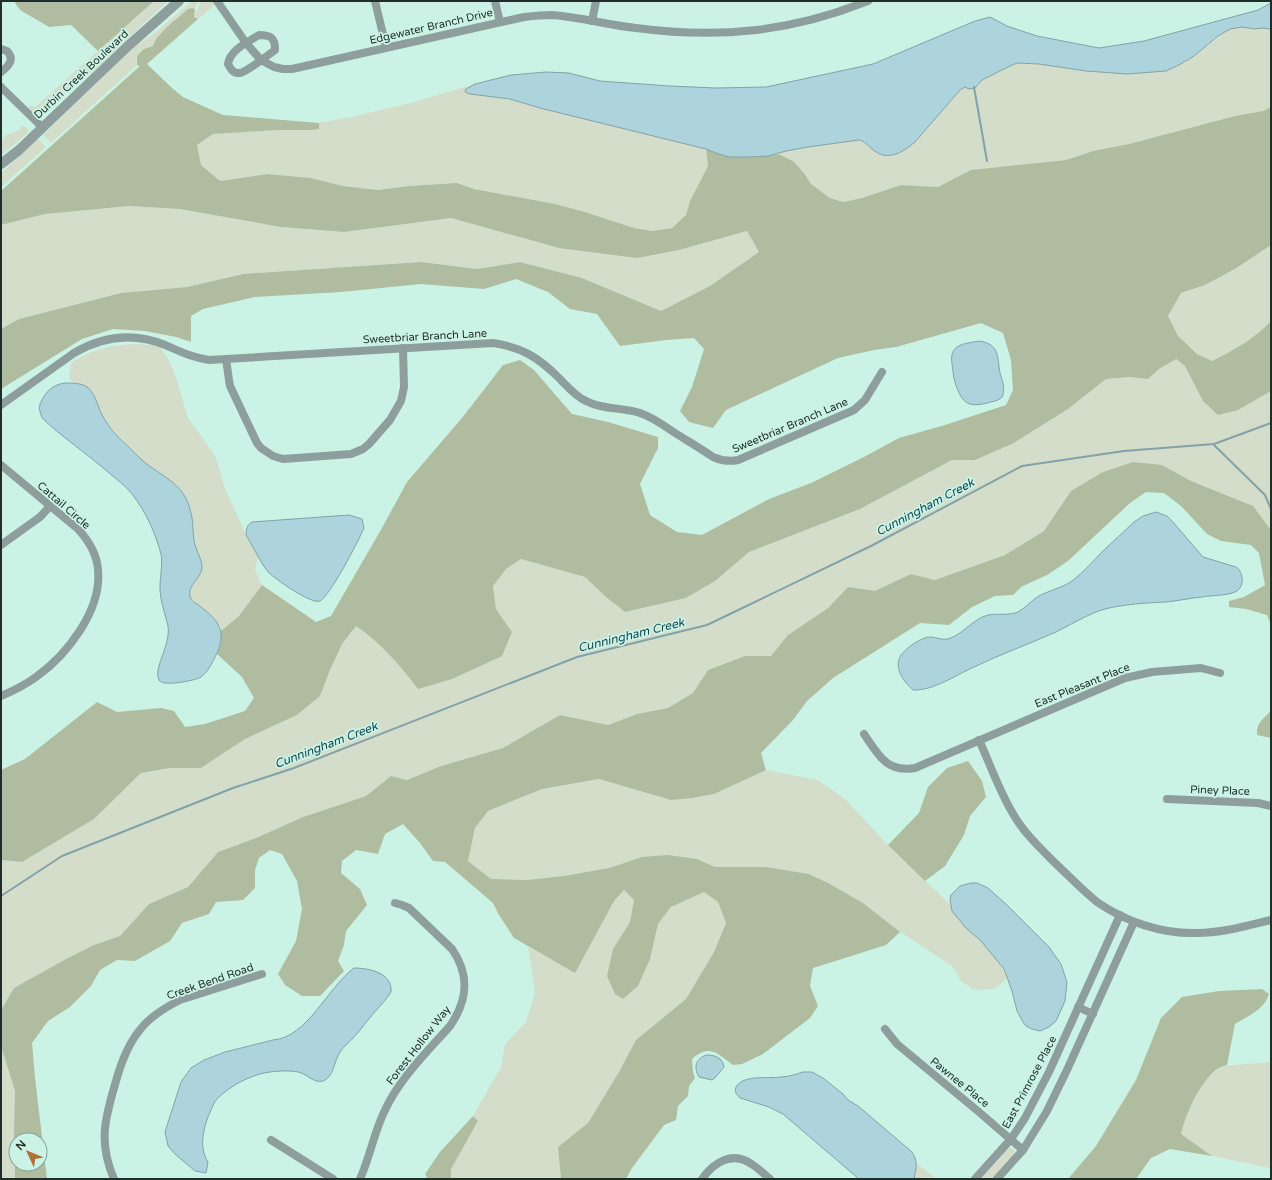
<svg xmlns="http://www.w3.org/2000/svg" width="1272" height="1180" font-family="'Varela Round',sans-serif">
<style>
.green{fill:#d4ddca}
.forest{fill:#afbc9f;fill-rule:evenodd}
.water{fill:#add3dd;stroke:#82a2a7}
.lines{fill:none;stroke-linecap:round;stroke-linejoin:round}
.stream{stroke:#82a2a7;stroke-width:2}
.minor{stroke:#8d9e9d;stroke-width:8}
.tertiary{stroke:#8d9e9d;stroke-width:10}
.labels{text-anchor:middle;stroke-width:3.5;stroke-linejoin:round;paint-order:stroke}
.street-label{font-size:11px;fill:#1f2e29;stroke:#cbf3e5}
.water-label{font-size:12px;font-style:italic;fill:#164a57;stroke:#cbf3e5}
</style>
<rect width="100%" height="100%" fill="#cbf3e5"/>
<!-- green -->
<g class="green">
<path d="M154 1H168L94 71 76 83 45 111C38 114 33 113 28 108L31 105 35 107Z"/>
<path d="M192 1H198L195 9C192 8 192 7 189 9 182 12 155 38 153 46L144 49 136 60 137 65 51 143 43 135 135 46 151 36Z"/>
<path d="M201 1H212L215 5 198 19 193 17C198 12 198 6 201 1Z"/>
<path d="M1236 27 1255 29 1262 28 1271 29V107L1263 111 1235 116 1129 144 1093 151 1066 160 971 170 938 187 901 185 862 198 843 202 830 198 811 184 804 173 793 161 778 154 786 151 808 147 859 140C865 141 867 145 872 149 887 162 902 153 915 142L960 90 965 87 978 86 982 80 1010 66 1017 63 1039 64 1086 71 1127 74 1166 71 1179 65 1194 56 1226 31Z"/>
<path d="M475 84 466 89 467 93 510 99 540 108 706 149 708 166 690 201 686 215 672 228 653 231 634 228 585 212 555 204 474 189 457 183 409 186 378 190 343 186 311 178 267 174 220 181 201 165 197 144 213 134 278 130H311L319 129V123L356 116 414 102Z"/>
<path d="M23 125 29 130 27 134 1 155V142L3 138 6 135 17 131Z"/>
<path d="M38 139 46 147 1 187V173Z"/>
<path d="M129 206 180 209 281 227 344 232 451 218 559 248 679 250 747 231 759 252 710 286 661 311 582 278 520 262 477 269 421 262 243 274 187 287 121 293 19 319 1 329V225L45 214Z"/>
<path d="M1271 245V321C1254 339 1234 350 1212 361L1197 354 1178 336 1168 316 1181 293 1205 285 1235 269Z"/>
<path d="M139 344 159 346 170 362 176 377 188 418 214 454 220 470 224 486 246 535 258 556 255 570 262 585 239 616 221 631V628L215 619 191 600 189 594 191 588 200 574 202 567 195 546 191 512 188 501 176 485 161 473 142 461 114 432 103 416 96 401 84 386 73 384 69 375 72 362C96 348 111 345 139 344Z"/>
<path d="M1175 359 1185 365 1203 401 1238 410 1271 391V530L1253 506 1191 481 1162 465 1071 491 1044 531 1005 555 935 580 911 574 875 592 848 587 828 608 788 635 771 656H745L708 670 693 693 668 708 637 714 608 725 560 715 503 748 441 766 407 780 391 776 366 796 303 817 256 838 218 852 188 887 149 904 120 936 94 945 66 959 14 988 1 1010V860L22 862 94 819 141 773 170 768H201L245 739 297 715 320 696 330 670 342 644 356 626C382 644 399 664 419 688L452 679 512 632 496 609 493 586 506 569 521 559 585 577 606 597 625 612 686 598 715 581 749 552 860 509 952 460H975L1012 444 1068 409 1106 379 1129 377 1148 379 1159 369Z"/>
<path d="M766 770 818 780 845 799 888 845 951 905C955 919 969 930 980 940 991 950 1001 964 1007 977L1000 985 993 989 974 990 961 981 952 966 893 927 863 903 828 883 809 874 766 867H715L697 859 642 857 609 868 564 876 527 880 491 879 468 861 475 828 488 811 542 789 599 779 671 800 714 794Z"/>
<path d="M624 890 634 900 630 922 613 949 650 959 658 924 671 907 704 892 718 902 726 923 714 952 686 999 636 1040 619 1072 588 1123 558 1147 561 1179H451V1169L478 1121 473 1116 501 1067 505 1044 526 1022 535 992 528 947 575 972 614 901Z"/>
<path d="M1 1046 15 1091 14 1130 15 1179H1Z"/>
<path d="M1271 1062V1167L1269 1168 1212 1156 1181 1134 1185 1117 1205 1080 1222 1066Z"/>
<path d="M1010 1148H1012L1014 1151 1013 1156 992 1179H980L1007 1149Z"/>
<path d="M916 1163 937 1179H914Z"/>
</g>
<!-- forest -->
<g class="forest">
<path d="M14 1H154L98 51 71 25 49 27 20 10Z"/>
<path d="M192 8 195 9 194 17 198 19 147 64 172 88 183 97 223 115 319 123V129L311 130H278L213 134 197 145 201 165 220 181 267 174 311 178 343 186 378 190 409 186 457 183 474 189 555 204 585 212 634 228 653 231 672 228 686 215 690 201 708 166 706 149 716 153 729 157H749L768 156 778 154 793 161 804 173 811 184 830 198 843 202 862 198 901 185 938 187 971 170 1066 160 1093 151 1129 144 1235 116 1263 111 1271 107V245L1235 269 1205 285 1181 293 1168 316 1178 336 1197 354 1212 361C1234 350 1254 339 1271 321V391L1238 410 1218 415 1203 401 1185 366 1176 359 1159 369 1148 379 1129 377 1106 379 1068 409 1012 444 975 460H952L860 509 749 552 715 581 686 598 625 612 606 597 585 577 521 559 506 569 493 586 496 609 512 632 502 656 452 679 418 689C399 664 382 644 356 626L342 644 330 670 320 696 297 715 245 739 201 768H170L141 773 94 819 22 862 1 860V770L25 759 97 702 117 712 161 708 174 711 185 727 205 724 245 711 254 698 242 677 217 654 220 645 221 631 239 616 262 585 316 622 331 616 382 528 407 482 462 418 503 365 520 360 534 370 572 414 608 422 658 437V448L640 484 650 515 677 532 702 535 769 499 811 483 864 457 899 438 945 425 1006 405 1013 390 1011 360 1003 333 981 323 896 347 874 350 838 358 726 410 713 428 689 422 680 411 692 387 704 349 694 338 666 340 620 346 597 314 570 309 548 292 516 279 484 289 421 284 341 292 255 297 203 309 191 316V342L176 337 145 331 113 329 82 339 1 389V329L19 319 121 293 187 287 243 274 421 262 477 269 520 262 582 278 661 311 710 286 759 252 747 231 679 250 637 258 559 248 451 218 344 232 281 227 180 209 129 206 45 214 1 225V191L140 66 137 65V56L144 49 153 46C156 34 179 17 188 9Z"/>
<path d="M1133 462 1162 465 1191 481 1253 506 1271 530V625L1267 615 1246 609 1229 607V601L1244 597 1265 585 1259 553 1251 545 1221 541 1207 534 1181 506 1164 493 1146 492 1130 503 1068 561 1047 575 1021 587 1013 595 995 596 972 607 949 625 920 623 833 678 807 701 793 720 761 753 766 770 714 794 692 798 671 800 599 779 542 789 488 811 475 828 468 861 491 879 527 880 564 876 609 868 642 857 668 855 697 859 715 867H766L809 874 828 883 863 903 900 932 886 945 813 968 810 986 818 1006 810 1018 763 1054 742 1064 733 1065C718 1054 710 1043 692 1059L693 1072 695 1078 689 1086 688 1096 678 1106 676 1120 664 1125 632 1168 626 1179H561L558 1147 588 1123 619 1072 636 1040 686 999 714 952 726 923 718 902 704 892 671 907 658 924 650 959 638 986 623 999 615 994 607 976 613 949 630 922 634 900 624 890 614 901 575 973 514 938 499 915 493 903 445 862 433 861 420 843 403 824 385 834 378 854 356 850 342 861 341 873 360 889 367 905 346 931 344 945 338 961 344 971 320 996H302L285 985 278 974 296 941 302 909 297 881 282 854 270 850 259 858 255 870V888L243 900 216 902 209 914 182 923 170 941 135 961 117 960 100 970 91 986 70 1007 48 1021 32 1043 35 1078 47 1179H15L14 1130 15 1091 1 1046V1010L14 988 66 959 94 945 120 936 149 904 188 887 218 852 256 838 303 817 366 796 391 776 407 780 441 766 503 748 560 715 608 725 637 714 668 708 693 693 708 670 745 656H771L788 635 828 608 848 587 875 591 911 574 935 580 1005 555 1044 531 1071 491 1103 472ZM16 1140H40V1164H16Z"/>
<path d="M1271 711V738L1257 735C1256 723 1263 719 1271 711Z"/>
<path d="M968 761 982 781 986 797 970 816 964 835 945 866 925 881 888 845 919 813 928 787 947 768Z"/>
<path d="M1262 989 1269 994C1264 1010 1248 1016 1235 1024L1227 1065C1205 1068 1185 1115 1181 1134L1212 1156 1170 1149 1151 1158 1136 1179H1068L1096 1146 1136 1080 1161 1018 1182 997 1219 991Z"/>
<path d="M473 1116 478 1121 451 1169V1179H428L425 1174 440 1152Z"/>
</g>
<!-- water -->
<g class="water">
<path d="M1271 3V29L1262 28 1255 29 1242 27 1230 29 1218 36 1194 56 1179 65 1166 71 1127 74 1086 71 1039 64 1017 63 1010 66 982 80 975 88 969 89 965 87 960 90 915 142C902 153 887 162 872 149 867 145 865 141 859 140L808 147 786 151 768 156 749 157H729L716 153 706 149 540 108 510 99 470 94 465 92 466 89 475 84 511 75 546 72 569 73 600 81 670 86 716 88 766 87 873 64 975 21 990 17 1007 26 1037 36 1099 48 1144 41 1258 10Z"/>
<path d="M979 341C1000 344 997 357 1000 373 1002 380 1006 389 1002 397 1000 400 995 401 991 402 969 408 962 405 955 382 953 376 953 370 952 364 949 344 963 344 979 341Z"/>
<path d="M65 383C72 383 81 383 87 387 95 393 97 404 101 413 106 422 111 430 118 437 126 444 134 453 142 460 160 476 183 482 190 509 194 521 192 533 195 545 197 552 202 560 202 567 202 578 187 585 190 596 191 601 194 602 197 604 216 618 228 629 217 653 213 661 209 671 201 677 194 681 162 687 159 680 153 668 171 645 168 626 165 613 160 601 160 587 160 577 163 562 161 554 155 532 146 512 132 494 126 486 116 479 108 472 86 453 62 437 42 418L39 408C42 395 52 384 65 383Z"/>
<path d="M1156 512 1167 516 1172 521 1203 557 1236 567C1244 572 1245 588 1235 592 1225 596 1213 595 1202 597 1190 598 1178 601 1166 602 1146 603 1125 604 1105 609 1088 614 1072 624 1056 632 1029 644 1001 654 974 667 956 675 933 691 913 690 904 682 893 668 901 655 906 648 923 636 931 637 941 638 944 642 955 636 966 630 974 619 988 615 998 613 1008 616 1018 612 1025 608 1032 600 1039 596 1050 590 1062 588 1072 581 1084 572 1093 561 1103 551 1113 541 1124 532 1134 522L1143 516Z"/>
<path d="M349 515 362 519 364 528C359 540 330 596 320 601 312 605 275 579 268 572 259 561 254 547 246 535 246 529 247 525 252 522Z"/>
<path d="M971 883H977L988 888 1007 905 1049 947 1061 964 1067 982 1065 1001 1056 1021 1049 1027 1040 1031 1032 1029 1026 1026 1023 1022 1017 1011 1012 991 1004 969 981 941 966 928 952 911 950 900 951 895 960 886Z"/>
<path d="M354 968C369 968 393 973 391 992 384 1003 375 1011 368 1020 363 1026 359 1032 354 1037 350 1042 344 1046 340 1052 334 1061 334 1077 323 1081 314 1084 306 1073 298 1072 288 1070 275 1071 264 1073 247 1077 230 1086 217 1099 214 1102 213 1106 211 1110 204 1125 198 1147 208 1162L206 1173 195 1171 175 1154 168 1146 165 1132 181 1082 191 1068 204 1060 225 1052 273 1040C308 1037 327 988 354 968Z"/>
<path d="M707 1055C715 1055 723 1058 724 1067L715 1078 712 1080 699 1077C693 1067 696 1058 707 1055Z"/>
<path d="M803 1072H812L823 1078 843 1094 848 1100 858 1106 871 1117 911 1151C919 1161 916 1168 914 1179H859L783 1114 769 1107 740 1098C737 1095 734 1092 736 1087 744 1074 768 1079 781 1077 789 1077 796 1074 803 1072Z"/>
</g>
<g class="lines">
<!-- stream -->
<g class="stream">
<path d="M974 87 987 161"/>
<path d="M1214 445 1265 495 1271 509"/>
<path d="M1 896 62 856 233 788 294 768 577 657 707 625 871 546 1022 466 1124 451 1214 444 1271 423"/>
</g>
<!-- minor -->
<g class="minor">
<path d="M217 1 246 43 261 60 274 67 283 69H292L524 17C533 16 542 15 551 15 580 17 608 25 636 28 719 39 790 32 868 1"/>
<path d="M375 1 386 47"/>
<path d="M495 1 500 22"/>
<path d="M592 21 596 1"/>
<path d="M259 35C270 35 275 37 275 50 268 55 247 72 240 73 233 74 230 68 228 64 230 50 248 42 259 35Z"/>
<path d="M1 49 7 51C15 59 9 66 1 72"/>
<path d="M1 87 42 127"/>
<path d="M226 359 229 380 230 386 257 443 261 448 273 456 283 459 351 454 363 449 369 444 390 420 401 401 404 387 403 348"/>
<path d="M1 405 74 353C103 336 133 332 165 345 182 352 190 357 209 360L493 343C521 347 538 357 559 378 567 386 575 396 586 401 603 410 622 407 640 413 652 417 662 424 672 431 686 440 700 448 713 457 722 461 729 462 738 460L854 410 865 400 882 372"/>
<path d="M1 465 78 529C89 541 97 554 98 570 102 610 67 655 36 677 25 685 13 691 1 696"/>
<path d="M1 545 40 517 50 506"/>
<path d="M864 734C878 754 886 773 915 768L1125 678 1152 672 1201 668 1220 673"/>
<path d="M979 740C990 764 999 790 1012 812 1023 832 1039 847 1055 863 1069 876 1082 890 1097 902 1126 922 1162 934 1197 933 1222 933 1246 926 1271 920"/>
<path d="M1167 799 1258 803 1271 806"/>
<path d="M1078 1007 1093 1014"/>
<path d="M885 1029 897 1044 979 1112 1023 1150"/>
<path d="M271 1140 333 1179"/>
<path d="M114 1179C98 1142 105 1118 116 1081 121 1063 127 1046 139 1031 149 1017 164 1008 180 1000L262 974"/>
<path d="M360 1179C370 1157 374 1132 385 1110 400 1078 427 1052 450 1026 468 1000 470 975 452 949L409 908 402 905 395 903"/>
<path d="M702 1179C714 1162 733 1150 753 1165 759 1169 764 1174 770 1179"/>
<path d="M975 1179 1011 1139 1025 1118 1049 1072 1120 915"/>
<path d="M997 1179 1023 1150 1047 1111 1067 1070 1134 922"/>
</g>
<!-- tertiary -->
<path class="tertiary" d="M1 164 19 150 128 46 179 1"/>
</g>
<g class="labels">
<!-- street labels -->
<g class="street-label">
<text transform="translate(431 26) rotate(-13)" y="4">Edgewater Branch Drive</text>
<text transform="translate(81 74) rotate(-43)" y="4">Durbin Creek Boulevard</text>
<text transform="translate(425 336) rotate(-3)" y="4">Sweetbriar Branch Lane</text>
<text transform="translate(790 425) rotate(-23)" y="4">Sweetbriar Branch Lane</text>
<text transform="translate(64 505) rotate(41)" y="4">Cattail Circle</text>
<text transform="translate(1082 685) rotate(-22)" y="4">East Pleasant Place</text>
<text transform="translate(1220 790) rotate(2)" y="4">Piney Place</text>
<text transform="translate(210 981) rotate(-19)" y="4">Creek Bend Road</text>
<text transform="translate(418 1045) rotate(-52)" y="4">Forest Hollow Way</text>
<text transform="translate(960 1082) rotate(39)" y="4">Pawnee Place</text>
<text transform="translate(1029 1082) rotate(-62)" y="4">East Primrose Place</text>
</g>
<!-- water labels -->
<g class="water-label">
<text transform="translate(925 507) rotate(-28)" y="4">Cunningham Creek</text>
<text transform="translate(631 635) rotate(-14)" y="4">Cunningham Creek</text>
<text transform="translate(326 745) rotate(-21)" y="4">Cunningham Creek</text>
</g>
</g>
<!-- border -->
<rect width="1272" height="1180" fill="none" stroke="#1f2e29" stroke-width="4"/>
<!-- north arrow -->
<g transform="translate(28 1152) rotate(314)"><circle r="19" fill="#cbf3e5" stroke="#86a49a"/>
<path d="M0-3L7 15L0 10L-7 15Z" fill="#af6f37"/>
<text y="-6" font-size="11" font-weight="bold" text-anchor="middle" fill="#1f2e29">N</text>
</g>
</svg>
